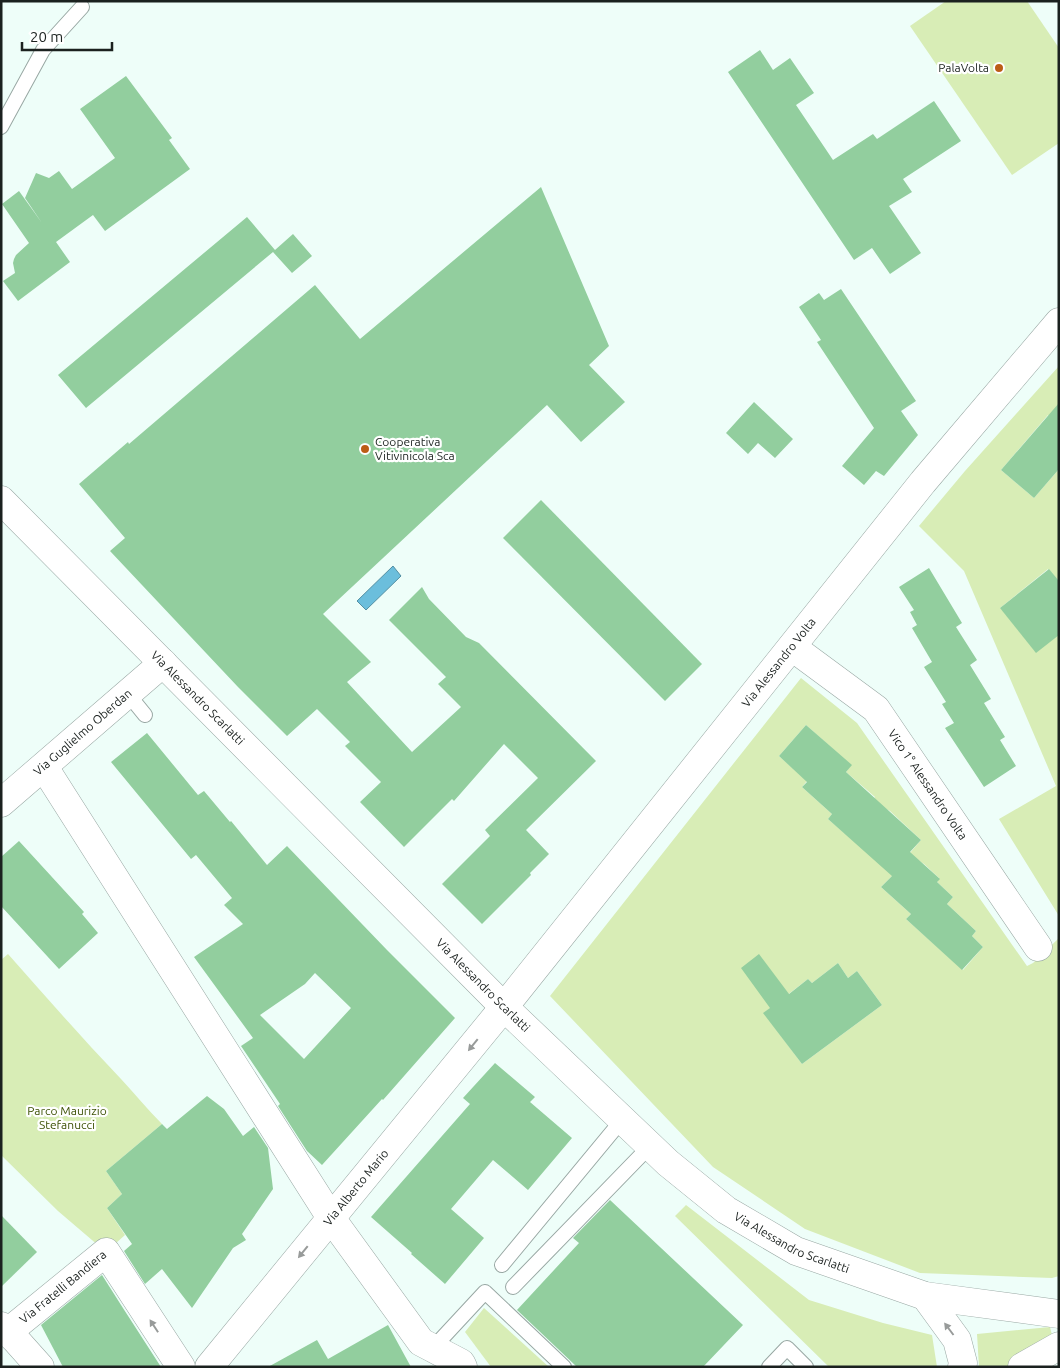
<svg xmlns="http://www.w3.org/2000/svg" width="1060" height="1368" font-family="Ubuntu,sans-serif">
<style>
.green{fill:#d8edb6;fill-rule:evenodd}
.water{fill:#6bbedc;stroke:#538fa3}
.building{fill:#92ce9e;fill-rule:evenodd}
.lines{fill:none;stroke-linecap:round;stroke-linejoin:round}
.service-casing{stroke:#98a7a3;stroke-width:16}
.minor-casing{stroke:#98a7a3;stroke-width:29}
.tertiary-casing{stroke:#98a7a3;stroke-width:29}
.secondary-casing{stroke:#98a7a3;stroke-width:29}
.primary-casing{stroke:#98a7a3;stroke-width:29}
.service{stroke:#fff;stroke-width:14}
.minor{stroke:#fff;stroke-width:28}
.tertiary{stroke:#fff;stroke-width:28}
.secondary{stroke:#fff;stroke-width:28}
.primary{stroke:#fff;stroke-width:28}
.oneway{fill:#989b9a}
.poi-dot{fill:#bc5d16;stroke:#fff;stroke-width:2}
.labels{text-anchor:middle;stroke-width:4.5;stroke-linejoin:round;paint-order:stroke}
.poi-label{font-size:12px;fill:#1b211f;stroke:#fff;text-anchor:end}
.street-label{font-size:12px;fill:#1b211f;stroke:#fff}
.park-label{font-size:12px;fill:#3c5004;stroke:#fff}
</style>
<rect width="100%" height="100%" fill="#eefef9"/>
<!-- green -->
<g class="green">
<path d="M946 1H1027L1059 48V143L1012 175 910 26Z"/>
<path d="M1059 366V424L1048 415 1001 470 1034 498 1059 469V581L1048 569 1000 608 1059 635V916L999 819 1056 786 964 571 919 526 965 471Z"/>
<path d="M801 678 857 723 1027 966 1033 963 1059 938V1276L1052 1278 920 1273 805 1229 713 1167 550 996ZM806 725 851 765 846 772 875 797 871 802 890 811 921 840 909 854 924 864 939 878 937 882 953 897 947 904 976 931 972 936 983 947 963 970 906 919 911 914 881 887 893 875 828 819 832 814 802 787 807 781 779 756ZM838 963 848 978 857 971 882 1005 802 1064 764 1013 808 979 812 983Z"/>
<path d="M8 954C45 996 82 1038 121 1079 135 1094 147 1109 162 1124L106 1171 122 1194 107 1208 125 1235 106 1252 58 1211 1 1155V960Z"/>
<path d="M686 1205 809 1300 883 1323 932 1335 937 1367H829L675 1216Z"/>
<path d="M484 1308 549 1367H491L465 1332Z"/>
<path d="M1050 1327 1054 1343 1009 1367H979L977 1334Z"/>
</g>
<!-- water -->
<path class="water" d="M393 566 401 576 366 610 357 601Z"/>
<!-- building -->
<g class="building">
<path d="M760 50 773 70 790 58 814 93 796 105 833 160 873 134 877 139 934 101 961 141 903 179 912 192 889 206 921 253 890 274 872 248 854 260 728 72Z"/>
<path d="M126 76 172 138 169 140 190 169 105 231 93 215 56 242 70 262 18 301 3 281 15 273 13 263 14 259 16 255 29 243 2 204 19 191 42 223 25 198 36 173 49 178 59 171 72 189 115 158 80 109Z"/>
<path d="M541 187 609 346 589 365 625 402 581 442 547 405 323 614 371 662 347 682 412 752 461 707 438 684 446 677 389 620 422 587 429 599 466 637 479 643 596 761 526 830 549 854 530 873 531 875 482 924 442 884 490 836 485 830 538 778 504 744 454 801 452 799 404 847 360 802 381 782 345 746 350 742 317 709 287 736 238 687 110 551 125 538 79 484 128 442 129 444 315 285 360 339Z"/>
<path d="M247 217 275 250 293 234 312 256 292 273 273 252 86 408 58 375Z"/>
<path d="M841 289 916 401 901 411 918 435 884 476 876 471 864 485 842 466 874 428 817 342 821 340 799 307 819 293 824 300Z"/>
<path d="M754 402 793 439 775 458 758 443 748 454 726 433Z"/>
<path d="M1059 403V469L1034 498 1001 470Z"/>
<path d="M541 500 702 664 665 701 503 538Z"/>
<path d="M929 568 962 623 956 627 977 660 970 665 991 699 984 703 1005 737 1000 740 1016 766 984 787 945 728 954 723 942 704 946 702 924 667 932 662 912 628 917 625 910 612 914 610 899 587Z"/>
<path d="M1049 569 1059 581V635L1036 653 1000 608Z"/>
<path d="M806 725 852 765 846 772 921 840 910 852 940 879 937 882 953 897 947 904 976 931 972 936 983 947 962 970 906 919 911 914 881 887 892 876 828 819 832 814 802 787 807 782 779 756Z"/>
<path d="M147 733 198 795 204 791 230 822 231 821 267 865 287 846 387 950 455 1018 383 1100 382 1099 322 1165 307 1151 278 1106 280 1104 241 1046 253 1038 194 957 243 924 224 905 232 898 196 855 191 859 111 762ZM315 973 351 1008 304 1059 260 1015 305 984Z"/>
<path d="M19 841 84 912 82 914 98 933 59 969 1 906V857Z"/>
<path d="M759 954 789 994 808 979 812 983 838 963 848 978 857 971 882 1005 802 1064 763 1013 770 1008 741 968Z"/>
<path d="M495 1063 535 1097 530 1102 572 1138 528 1190 493 1160 451 1209 484 1238 445 1284 411 1254 412 1253 371 1217 470 1104 463 1098Z"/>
<path d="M207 1096 224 1109 243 1136 254 1127 268 1148 273 1189 242 1234 246 1240 233 1248 192 1308 162 1269 145 1284 124 1251 132 1244 107 1208 122 1194 106 1171 162 1124 167 1129Z"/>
<path d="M610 1200 743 1325 703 1367H577L517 1310 579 1243 573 1238Z"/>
<path d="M1 1215 37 1252 1 1287Z"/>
<path d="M102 1275 121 1305 161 1367H63L41 1325Z"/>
<path d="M388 1325 411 1367H268L317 1340 328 1359Z"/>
</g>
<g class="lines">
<defs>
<g id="service">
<path d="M1 127 43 50 82 7"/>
<path d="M128 694 145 715"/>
<path d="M502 1265 622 1120"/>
<path d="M513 1287 650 1146"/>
<path d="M433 1348 485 1292 564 1367"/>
<path d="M769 1367 787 1348 806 1367"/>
</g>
<g id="minor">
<path id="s1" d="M792 647 876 709 1038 947"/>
<path d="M44 767 331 1218 421 1342 461 1363 463 1367"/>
<path d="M1 1326 15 1339 40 1367"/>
<path id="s2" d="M8 1332 106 1252 181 1367"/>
</g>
<g id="tertiary">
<path id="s3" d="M1 803 163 663"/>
<path id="s4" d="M209 1367 504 1007 923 482 1059 322"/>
</g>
<g id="secondary">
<path d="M925 1296 957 1340 963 1363 962 1367"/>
<path d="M1022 1367 1059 1346"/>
</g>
<g id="primary">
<path id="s5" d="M1 500 504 1007 668 1163 726 1210 796 1251 925 1296 1059 1314"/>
</g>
</defs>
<!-- service casing -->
<use href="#service" class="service-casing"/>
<!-- minor casing -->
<use href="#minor" class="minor-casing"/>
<!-- tertiary casing -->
<use href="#tertiary" class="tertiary-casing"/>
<!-- secondary casing -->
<use href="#secondary" class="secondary-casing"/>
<!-- primary casing -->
<use href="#primary" class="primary-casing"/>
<!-- service -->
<use href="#service" class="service"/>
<!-- minor -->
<use href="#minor" class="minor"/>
<!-- tertiary -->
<use href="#tertiary" class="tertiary"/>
<!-- secondary -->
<use href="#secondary" class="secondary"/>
<!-- primary -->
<use href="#primary" class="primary"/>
</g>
<!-- one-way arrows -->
<defs><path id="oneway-solid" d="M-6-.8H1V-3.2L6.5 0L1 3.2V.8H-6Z" transform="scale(1.25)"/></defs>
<g class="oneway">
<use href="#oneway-solid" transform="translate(473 1045) rotate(129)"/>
<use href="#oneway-solid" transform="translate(303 1252) rotate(129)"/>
<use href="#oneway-solid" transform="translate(154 1326) rotate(-123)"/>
<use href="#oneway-solid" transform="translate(949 1329) rotate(-127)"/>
</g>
<!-- markers -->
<g class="poi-dot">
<circle cx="999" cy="68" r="5"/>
<circle cx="365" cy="449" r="5"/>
</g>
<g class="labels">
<!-- poi labels -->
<g class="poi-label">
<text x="989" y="72">PalaVolta</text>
<text x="375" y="446" text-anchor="start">Cooperativa<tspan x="375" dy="14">Vitivinicola Sca</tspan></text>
</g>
<!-- street labels -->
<g class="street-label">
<text dy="4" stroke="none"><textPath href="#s4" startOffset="906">Via Alessandro Volta</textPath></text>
<text dy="4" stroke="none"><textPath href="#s5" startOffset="279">Via Alessandro Scarlatti</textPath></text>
<text dy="4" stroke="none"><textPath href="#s3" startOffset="108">Via Guglielmo Oberdan</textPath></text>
<text dy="4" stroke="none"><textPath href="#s1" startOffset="196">Vico 1° Alessandro Volta</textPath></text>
<text dy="4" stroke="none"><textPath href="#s5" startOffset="684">Via Alessandro Scarlatti</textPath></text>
<text dy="4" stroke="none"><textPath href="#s4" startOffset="232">Via Alberto Mario</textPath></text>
<text dy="4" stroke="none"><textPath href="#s5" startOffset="1089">Via Alessandro Scarlatti</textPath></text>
<text dy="4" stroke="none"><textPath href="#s2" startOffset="71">Via Fratelli Bandiera</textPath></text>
</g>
<!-- park labels -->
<g class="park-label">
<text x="67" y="1115">Parco Maurizio<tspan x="67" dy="14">Stefanucci</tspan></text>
</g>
</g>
<!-- border -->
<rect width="1060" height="1368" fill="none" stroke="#1b211f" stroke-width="5"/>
<!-- scale -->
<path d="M22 42v8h90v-8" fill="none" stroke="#1b211f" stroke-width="2.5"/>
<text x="30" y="42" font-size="15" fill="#1b211f" stroke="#ffffff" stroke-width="4" paint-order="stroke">20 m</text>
</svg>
